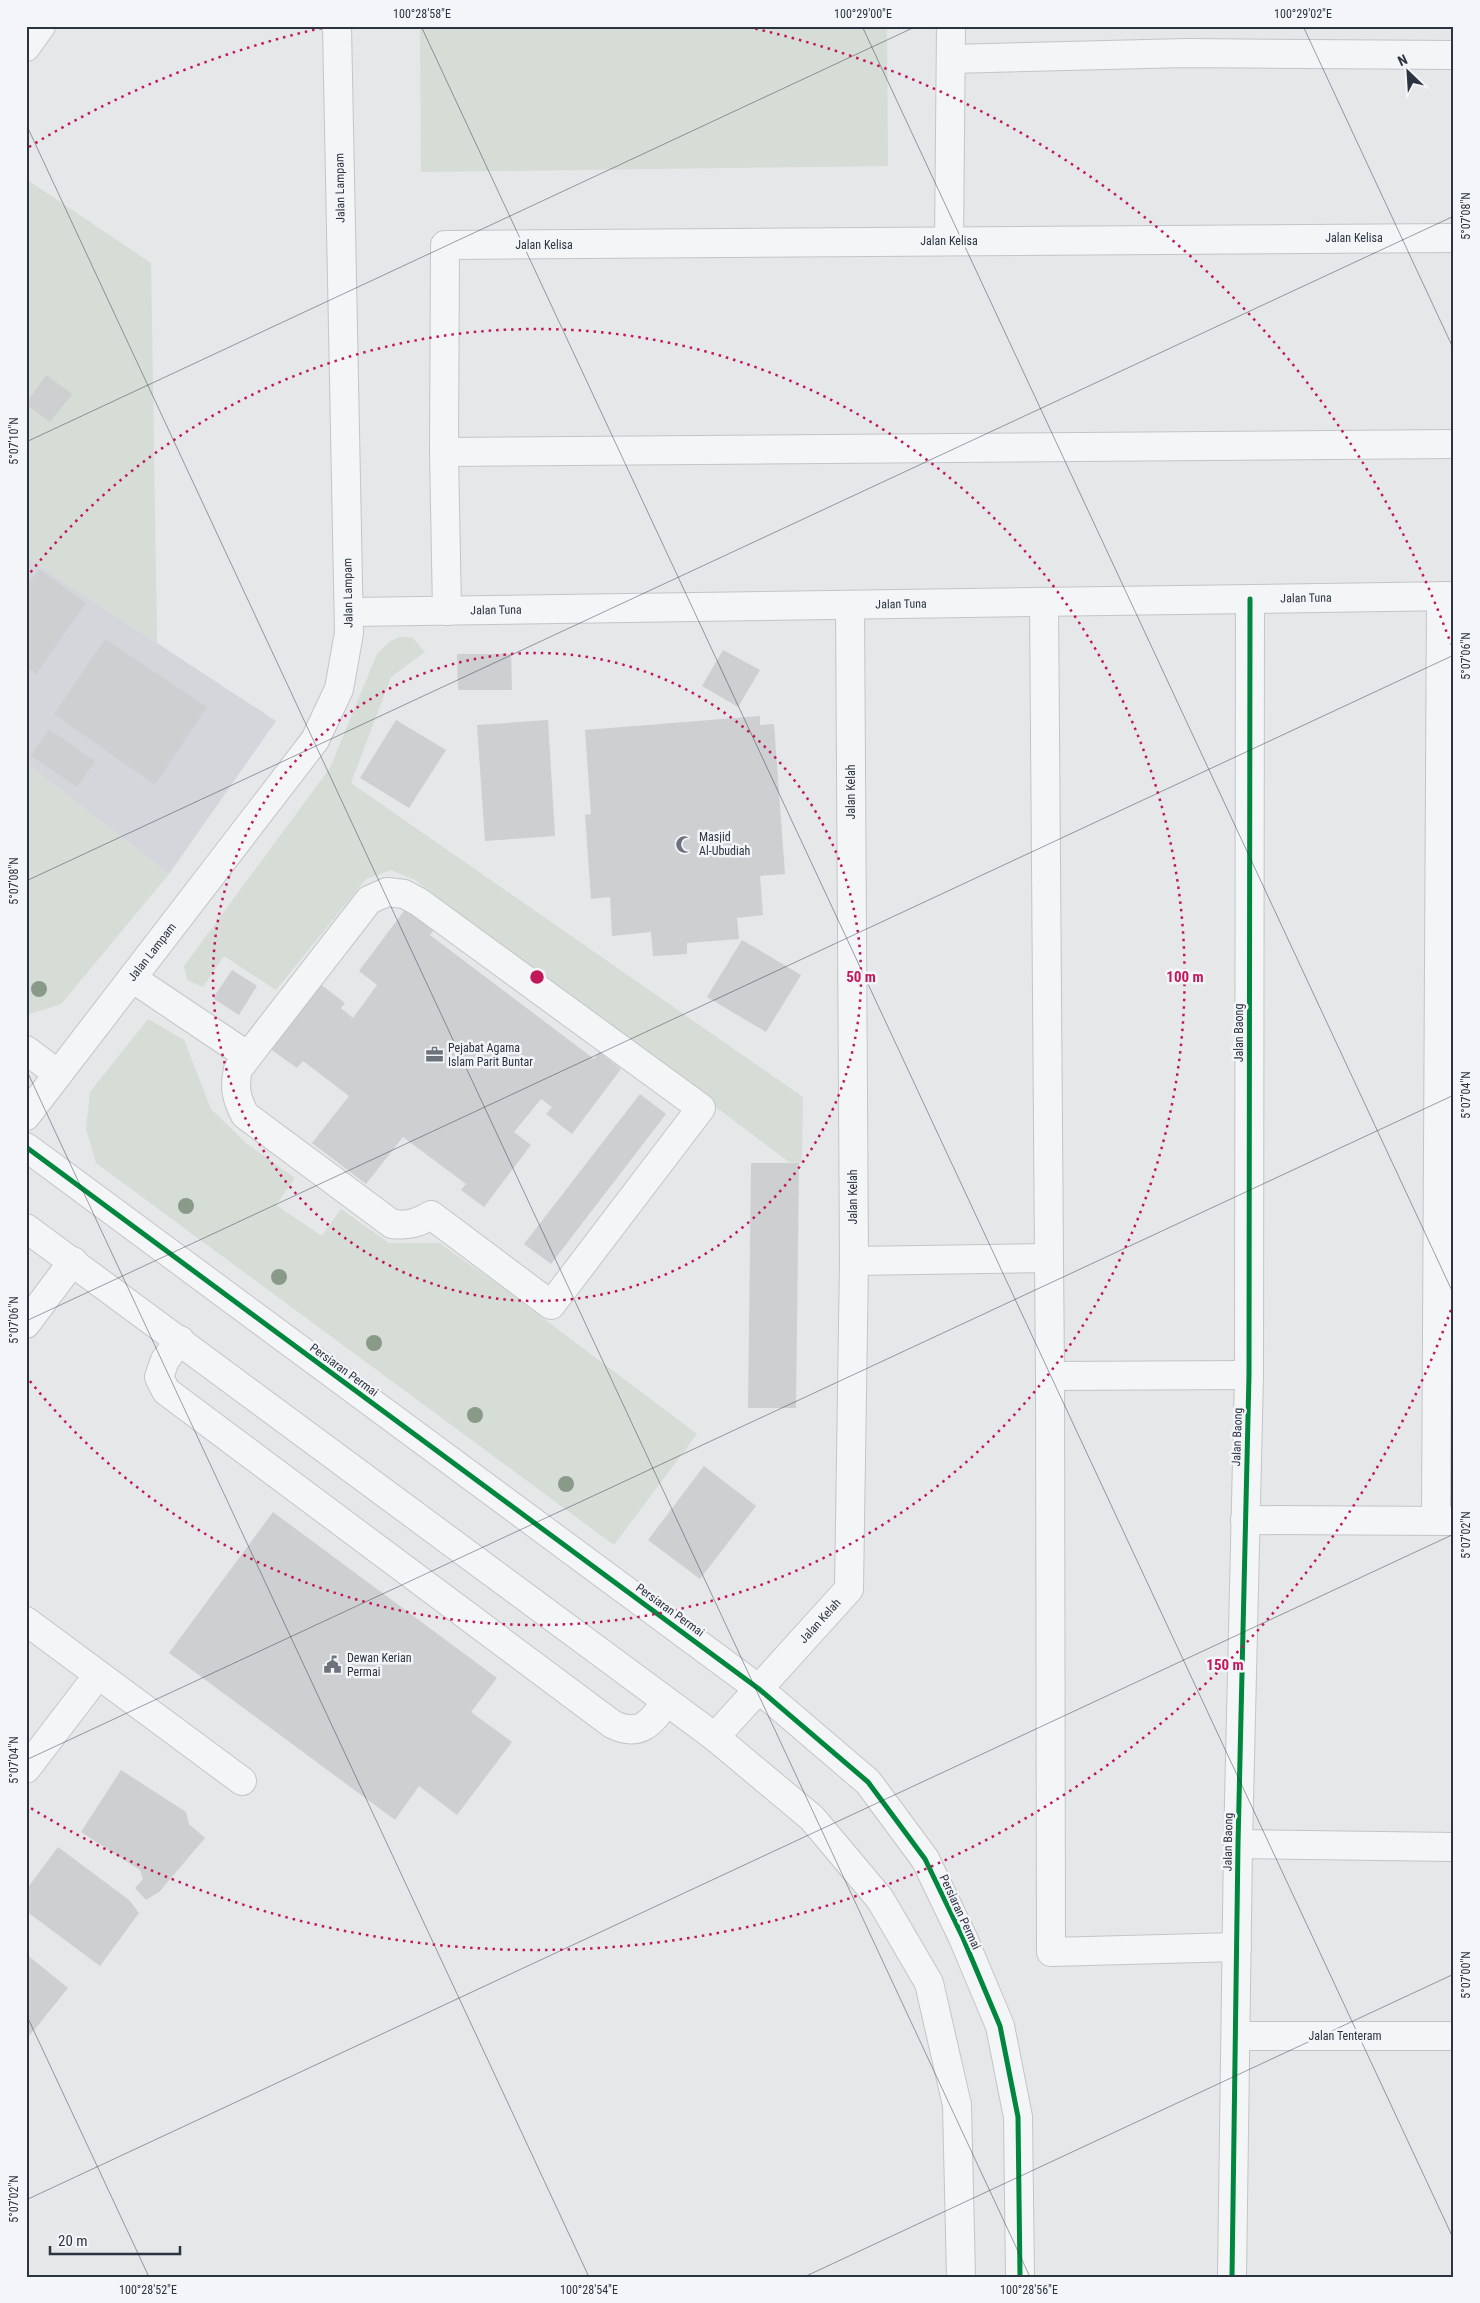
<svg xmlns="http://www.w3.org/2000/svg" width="1480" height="2303" font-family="'Roboto Condensed',sans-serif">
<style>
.built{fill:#d4d6dc}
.green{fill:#d6dcd6}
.building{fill:#cdcfd1}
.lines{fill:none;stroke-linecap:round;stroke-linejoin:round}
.minor-casing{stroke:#c3c5c7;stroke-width:30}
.minor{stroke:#f4f5f6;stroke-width:28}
.cycleway-casing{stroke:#f3f5f8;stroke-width:8}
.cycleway{stroke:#00873e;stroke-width:5}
.tree{fill:#8a9a89}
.ticks{fill:none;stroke:#2d3441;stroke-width:1;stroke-opacity:0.45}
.ring{fill:none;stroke:#c2185b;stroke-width:2.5;stroke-dasharray:2.5 5}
.labels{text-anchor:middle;stroke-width:5;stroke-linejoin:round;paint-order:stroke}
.street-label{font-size:12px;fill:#2d3441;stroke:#f3f5f8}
.poi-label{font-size:12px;fill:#2d3441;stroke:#f3f5f8;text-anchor:start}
.centre{fill:#c2185b;stroke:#f3f5f8;stroke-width:2.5}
.ring-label{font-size:15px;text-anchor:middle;font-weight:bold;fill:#c2185b;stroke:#f3f5f8;stroke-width:5;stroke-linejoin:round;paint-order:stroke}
.neatline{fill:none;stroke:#2d3441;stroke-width:2}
.ticks-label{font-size:12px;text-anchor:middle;fill:#2d3441}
</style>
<rect width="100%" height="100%" fill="#e5e7e9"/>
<!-- built -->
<path class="built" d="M26 557 276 721 169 874 26 763Z"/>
<!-- green -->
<g class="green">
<path d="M420 26H887L888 166 421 172Z"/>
<path d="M26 179 151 263 157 643 26 557Z"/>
<path d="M399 637H412L425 652 391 677 351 783 803 1097 802 1163 789 1162 415 880 391 870 366 879 276 990 224 956 203 987 187 980 184 966 330 768 377 654 389 642Z"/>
<path d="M26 763 169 874 61 1004 27 1015Z"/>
<path d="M148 1019 184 1040 211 1109 246 1143 295 1178 276 1205 322 1236 341 1209 389 1243H439L495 1282 697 1434 614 1545 96 1163 86 1129 90 1092Z"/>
</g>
<!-- building -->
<g class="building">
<path d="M46 375 72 394 50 422 26 404Z"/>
<path d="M39 569 86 603 36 674 26 667V587Z"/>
<path d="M105 639 207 707 155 785 54 714Z"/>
<path d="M723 650 760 670 738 707 702 686Z"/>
<path d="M457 654H511L512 690H458Z"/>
<path d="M760 716V725L774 724 785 874 760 876 763 915 737 918 739 939 687 943V954L653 956 651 932 612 936 610 897 591 899 585 815 591 814 585 730Z"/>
<path d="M396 720 446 750 409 808 360 778Z"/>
<path d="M548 720 555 836 485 841 477 725Z"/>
<path d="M49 729 95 761 77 787 31 756Z"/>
<path d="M407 907 435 928 430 935 594 1059 599 1052 621 1069 572 1134 546 1114 552 1107 541 1099 514 1132 531 1145 484 1207 461 1190 466 1184 403 1137 366 1184 312 1143 349 1096 303 1061 297 1068 269 1048 319 983 345 1003 341 1008 353 1018 377 985 359 971Z"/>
<path d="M742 940 801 975 766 1032 707 997Z"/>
<path d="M232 970 257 986 239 1015 213 998Z"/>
<path d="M640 1094 666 1114 551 1264 524 1244Z"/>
<path d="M751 1163H799L796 1408H748Z"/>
<path d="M704 1466 756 1506 700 1579 648 1540Z"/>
<path d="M273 1512 497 1678 471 1712 512 1742 457 1815 419 1786 395 1820 169 1653Z"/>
<path d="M121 1770 186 1812 189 1824 205 1838 159 1892 146 1900 135 1888 143 1879 140 1870 81 1832Z"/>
<path d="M58 1847 129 1900 139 1913 100 1966 26 1911V1890Z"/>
<path d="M26 1954 68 1988 26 2040Z"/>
</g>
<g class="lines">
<defs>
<g id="minor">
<path d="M26 47 41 26"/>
<path d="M951 59 1186 53 1454 55"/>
<path d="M949 241 951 26"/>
<path d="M444 452 1454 444"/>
<path d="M1044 602 1049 1258"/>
<path d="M447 611 444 452 445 245 1454 238"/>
<path d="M349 612 1454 596"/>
<path d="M387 892 404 894 419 902 701 1108 551 1305 431 1215C418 1223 408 1226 392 1224L245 1115C236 1098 234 1087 238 1069L369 900Z"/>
<path d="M132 978 248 1056"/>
<path d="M26 1050 58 1074"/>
<path d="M26 1116 315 740 339 689 349 633 337 26"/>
<path d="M26 1147 759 1689 868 1782 925 1859 963 1938 1000 2026 1018 2117 1020 2277"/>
<path d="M26 1228 715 1737 812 1818 880 1899 929 1983 957 2105 961 2277"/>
<path d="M854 1261 1049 1258 1050 1376 1249 1375"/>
<path d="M26 1324 73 1261"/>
<path d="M180 1340 165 1360 159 1377 166 1391 612 1724C640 1738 651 1723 666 1702"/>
<path d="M1050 1376 1051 1952 1237 1947"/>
<path d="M1245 1520 1453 1521"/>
<path d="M1436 1520 1441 596"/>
<path d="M26 1621 242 1781"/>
<path d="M715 1737 849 1589 854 1261 850 605"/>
<path d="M26 1769 98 1675"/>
<path d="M1238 1844 1454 1847"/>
<path d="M1237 2036H1454"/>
<path d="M1232 2277 1238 1844 1249 1375 1250 599"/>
</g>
</defs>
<!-- minor casing -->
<use href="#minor" class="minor-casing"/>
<!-- minor -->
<use href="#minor" class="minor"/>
<defs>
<g id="cycleway">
<path d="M26 1147 759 1689 868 1782 925 1859 963 1938 1000 2026 1018 2117 1020 2277"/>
<path d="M1232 2277 1238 1844 1249 1375 1250 599"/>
</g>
</defs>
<!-- cycleway casing -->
<use href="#cycleway" class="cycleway-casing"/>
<!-- cycleway -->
<use href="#cycleway" class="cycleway"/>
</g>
<!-- trees -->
<g class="tree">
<circle cx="39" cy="989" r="8"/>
<circle cx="186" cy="1206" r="8"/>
<circle cx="279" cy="1277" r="8"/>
<circle cx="374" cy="1343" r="8"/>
<circle cx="475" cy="1415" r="8"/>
<circle cx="566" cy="1484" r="8"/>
</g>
<!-- ticks -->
<path class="ticks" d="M421 26 1454 2240M862 26 1454 1295M1303 26 1454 350M26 124 1030 2277M26 442 917 26M26 881 1454 216M26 1069 589 2277M26 1321 1454 655M26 1760 1454 1095M26 2014 149 2277M26 2200 1454 1534M804 2277 1454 1974"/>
<!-- distance rings -->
<g class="ring">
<circle cx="537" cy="977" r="324"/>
<path d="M26 578A648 648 0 1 1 26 1376"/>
<path d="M1451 1310A973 973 0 0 1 29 1807M29 147A973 973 0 0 1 326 27M748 27A973 973 0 0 1 1451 644"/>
</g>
<!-- icons -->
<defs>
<symbol id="mosque-bare" viewBox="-9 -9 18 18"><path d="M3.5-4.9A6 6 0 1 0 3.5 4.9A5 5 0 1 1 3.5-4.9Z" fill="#6d737c" stroke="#f3f5f8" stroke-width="2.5" paint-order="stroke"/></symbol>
<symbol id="office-bare" viewBox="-9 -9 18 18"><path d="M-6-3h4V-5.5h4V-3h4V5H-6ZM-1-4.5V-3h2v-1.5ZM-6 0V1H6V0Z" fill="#6d737c" stroke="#f3f5f8" stroke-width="2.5" paint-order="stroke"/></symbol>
<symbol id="civic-bare" viewBox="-9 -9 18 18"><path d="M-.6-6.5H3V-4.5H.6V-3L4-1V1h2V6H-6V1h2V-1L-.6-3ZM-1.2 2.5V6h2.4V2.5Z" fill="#6d737c" stroke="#f3f5f8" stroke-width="2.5" paint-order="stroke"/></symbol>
</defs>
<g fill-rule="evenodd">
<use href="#mosque-bare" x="672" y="832" width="25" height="25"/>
<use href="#office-bare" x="422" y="1042" width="25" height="25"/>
<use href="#civic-bare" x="320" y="1652" width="25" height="25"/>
</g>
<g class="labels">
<!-- street labels -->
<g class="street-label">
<text transform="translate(340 188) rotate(-91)" y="4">Jalan Lampam</text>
<text x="1354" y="242">Jalan Kelisa</text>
<text x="949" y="245">Jalan Kelisa</text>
<text x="544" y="249">Jalan Kelisa</text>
<text transform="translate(348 593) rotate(-91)" y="4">Jalan Lampam</text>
<text transform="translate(1306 598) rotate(-1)" y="4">Jalan Tuna</text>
<text transform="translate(901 604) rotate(-1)" y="4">Jalan Tuna</text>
<text transform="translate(496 610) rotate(-1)" y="4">Jalan Tuna</text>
<text transform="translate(851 792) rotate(-90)" y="4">Jalan Kelah</text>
<text transform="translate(152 952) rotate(-52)" y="4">Jalan Lampam</text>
<text transform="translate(1239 1033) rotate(-90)" y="4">Jalan Baong</text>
<text transform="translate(853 1197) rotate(-90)" y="4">Jalan Kelah</text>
<text transform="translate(344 1370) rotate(36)" y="4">Persiaran Permai</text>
<text transform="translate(1237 1437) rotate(-88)" y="4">Jalan Baong</text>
<text transform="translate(670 1610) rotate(36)" y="4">Persiaran Permai</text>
<text transform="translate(820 1621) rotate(-48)" y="4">Jalan Kelah</text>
<text transform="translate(1228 1842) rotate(-89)" y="4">Jalan Baong</text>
<text transform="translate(960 1912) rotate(65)" y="4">Persiaran Permai</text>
<text x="1345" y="2040">Jalan Tenteram</text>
</g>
<!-- poi labels -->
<g class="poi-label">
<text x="699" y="841">Masjid<tspan x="699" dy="14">Al-Ubudiah</tspan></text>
<text x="448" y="1052">Pejabat Agama<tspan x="448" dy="14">Islam Parit Buntar</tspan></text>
<text x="347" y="1662">Dewan Kerian<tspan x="347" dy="14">Permai</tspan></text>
</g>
</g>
<circle cx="537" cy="977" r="8" class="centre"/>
<g class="ring-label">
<text x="861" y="982">50 m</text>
<text x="1185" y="982">100 m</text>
<text x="1225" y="1670">150 m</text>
</g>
<!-- border -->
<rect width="1480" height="2303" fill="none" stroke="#f3f5f8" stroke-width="55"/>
<!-- north arrow -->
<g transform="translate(1408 72) rotate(335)" stroke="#f3f5f8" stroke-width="4" paint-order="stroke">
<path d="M0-4L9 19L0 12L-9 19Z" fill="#2d3441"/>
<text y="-8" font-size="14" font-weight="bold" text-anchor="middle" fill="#2d3441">N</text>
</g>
<!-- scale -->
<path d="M50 2246v8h130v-8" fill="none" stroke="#2d3441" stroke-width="2.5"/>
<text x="58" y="2246" font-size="15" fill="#2d3441" stroke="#f3f5f8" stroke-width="4" paint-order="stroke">20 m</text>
<rect x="28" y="28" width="1424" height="2248" class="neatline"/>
<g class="ticks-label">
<text x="422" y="18">100°28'58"E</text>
<text x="863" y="18">100°29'00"E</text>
<text x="1303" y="18">100°29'02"E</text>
<text transform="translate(1466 216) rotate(-90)" y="4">5°07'08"N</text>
<text transform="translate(14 441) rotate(-90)" y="4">5°07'10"N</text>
<text transform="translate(1466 656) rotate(-90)" y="4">5°07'06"N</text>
<text transform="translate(14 881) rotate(-90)" y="4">5°07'08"N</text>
<text transform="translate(1466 1095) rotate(-90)" y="4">5°07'04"N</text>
<text transform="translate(14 1320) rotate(-90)" y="4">5°07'06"N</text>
<text transform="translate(1466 1535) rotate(-90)" y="4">5°07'02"N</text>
<text transform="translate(14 1760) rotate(-90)" y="4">5°07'04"N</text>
<text transform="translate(1466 1975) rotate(-90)" y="4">5°07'00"N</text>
<text transform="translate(14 2199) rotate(-90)" y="4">5°07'02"N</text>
<text x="148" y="2294">100°28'52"E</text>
<text x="589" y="2294">100°28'54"E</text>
<text x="1029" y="2294">100°28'56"E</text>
</g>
</svg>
